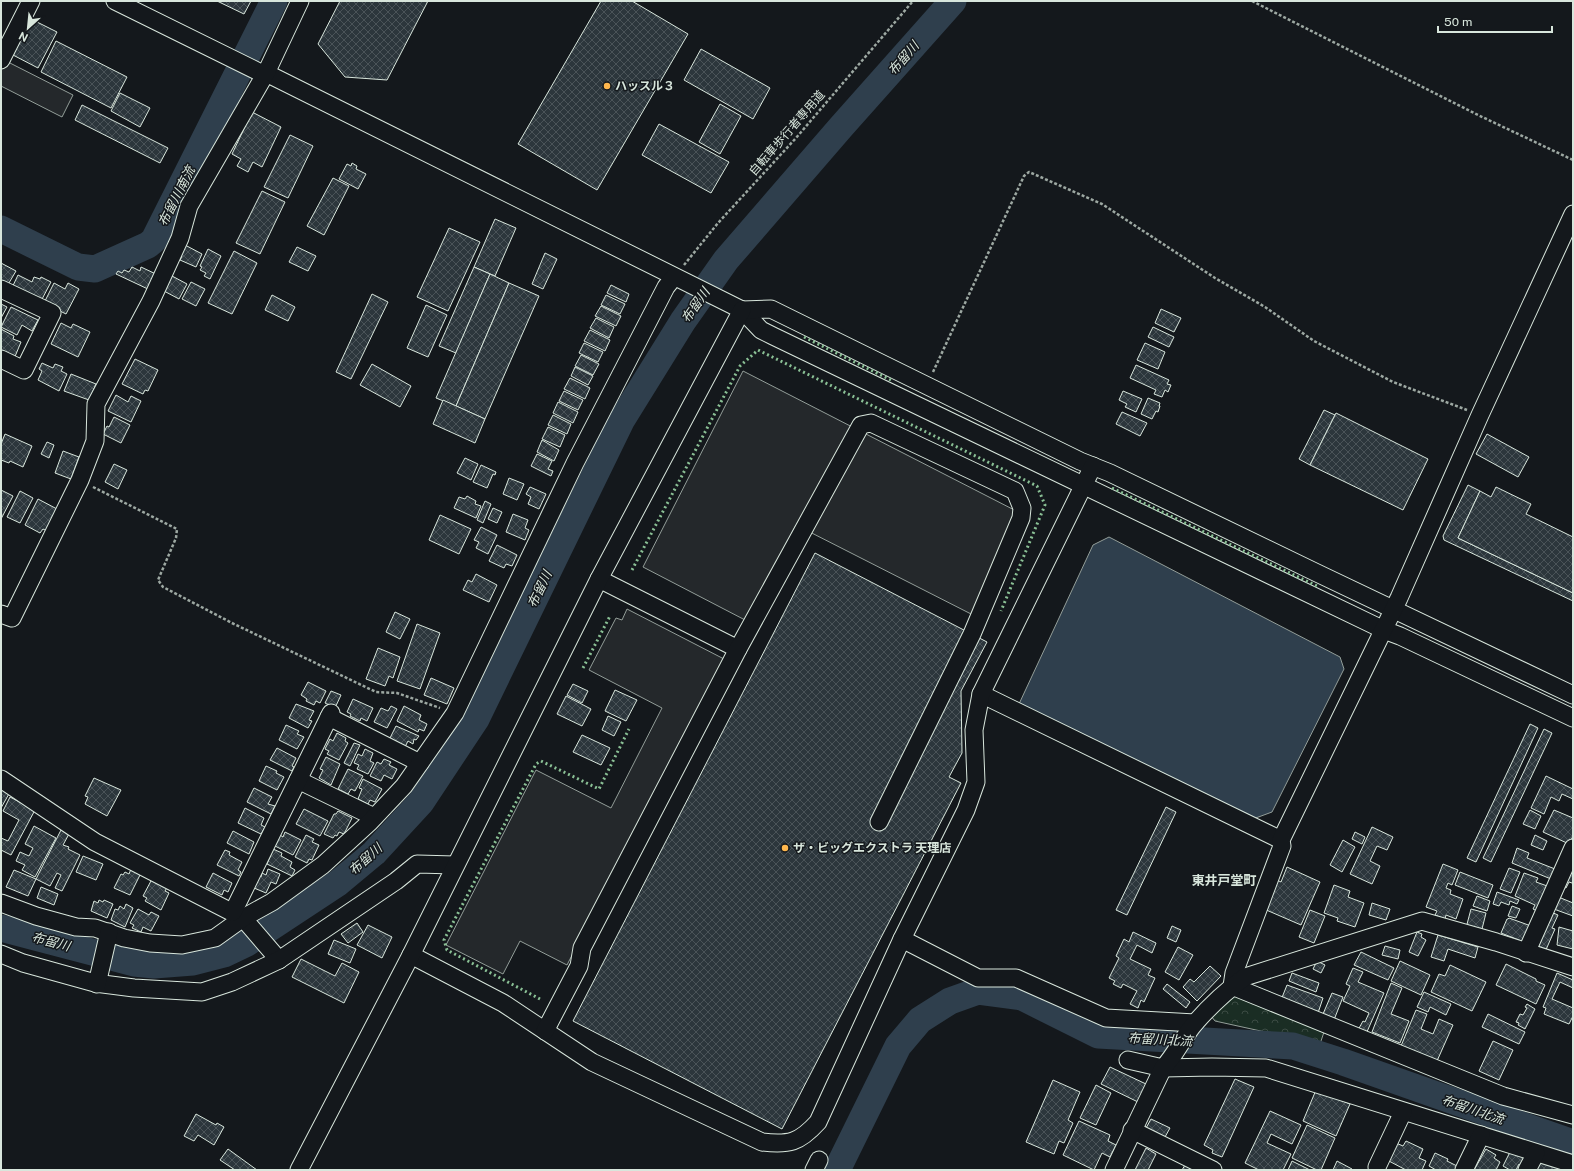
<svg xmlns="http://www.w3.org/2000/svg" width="1574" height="1171" font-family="'Public Sans','Noto Sans JP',sans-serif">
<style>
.park{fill:url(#park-crowns);stroke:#939e99}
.parking{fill:#24282b;stroke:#939e99}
.water{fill:#2f3f4d;stroke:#939e99}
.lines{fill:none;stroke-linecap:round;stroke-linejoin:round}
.river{stroke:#2f3f4d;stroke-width:27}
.building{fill:url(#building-cross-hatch);stroke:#d8e6dc}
.minor-casing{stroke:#d8e6dc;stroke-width:19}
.path{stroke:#9da8a2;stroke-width:2.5;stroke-dasharray:3 2;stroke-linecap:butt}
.minor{stroke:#14181c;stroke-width:17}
.hedge{stroke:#8ac095;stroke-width:3;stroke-dasharray:2 3;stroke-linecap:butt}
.poi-dot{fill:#ffb74d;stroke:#14181c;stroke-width:1.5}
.labels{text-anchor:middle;stroke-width:3;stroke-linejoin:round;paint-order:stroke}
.poi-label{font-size:12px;font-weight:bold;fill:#d8e6dc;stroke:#14181c;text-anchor:start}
.street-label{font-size:12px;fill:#d8e6dc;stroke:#14181c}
.water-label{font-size:13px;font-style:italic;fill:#d8e6dc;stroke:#14181c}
.neighbourhood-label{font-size:13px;font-weight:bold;fill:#d8e6dc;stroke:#14181c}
</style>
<defs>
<pattern id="park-crowns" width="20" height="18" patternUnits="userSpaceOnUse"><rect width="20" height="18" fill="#1a2d24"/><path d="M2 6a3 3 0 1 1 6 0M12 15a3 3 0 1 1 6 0" fill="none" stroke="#3b4b43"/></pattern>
<pattern id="building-cross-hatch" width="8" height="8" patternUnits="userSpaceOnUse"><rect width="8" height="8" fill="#2c363c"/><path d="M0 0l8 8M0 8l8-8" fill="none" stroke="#4a5358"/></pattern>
</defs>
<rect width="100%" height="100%" fill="#14181c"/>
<!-- park -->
<path class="park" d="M1235 994 1324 1032 1320 1044 1215 1021 1211 1016Z"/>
<!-- parking -->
<g class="parking">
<path d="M6 61 73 95 62 117 1 86V71Z"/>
<path d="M743 371 1026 516 975 616 796 525 747 621 643 567Z"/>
<path d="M627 609 724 659 567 965 520 941 503 974 446 945 536 770 611 808 662 708 589 670 616 618 622 620Z"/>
</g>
<!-- water -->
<path class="water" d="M1109 537 1340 657 1344 669 1272 812 1253 819 1019 704 1093 545Z"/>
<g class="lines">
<!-- river -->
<g class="river">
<path d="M1 229 78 267 95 269 148 245 154 240 274 1"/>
<path d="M1 928 134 963 154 965 193 962 224 954 247 943 338 883 374 853 421 802 476 719 621 421 683 321 726 260 841 127 953 1"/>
<path d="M837 1170 898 1046 920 1020 950 1001 978 991 1022 997 1098 1035 1293 1046 1343 1062 1573 1143"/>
</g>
</g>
<!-- building -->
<g class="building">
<path d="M217 1H251L244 14Z"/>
<path d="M340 1H428L387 80 345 77 318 44Z"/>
<path d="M601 1H632L688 34 597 190 518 144Z"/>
<path d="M31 19 57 32 38 68 13 55Z"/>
<path d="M56 41 127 77 111 108 41 72Z"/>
<path d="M701 49 770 88 753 119 684 80Z"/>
<path d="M120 93 150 108 140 127 111 111Z"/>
<path d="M720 104 741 116 720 154 699 142Z"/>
<path d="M82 105 168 148 160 163 75 120Z"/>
<path d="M252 112 281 127 262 167 253 162 248 172 237 166 241 159 232 154Z"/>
<path d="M659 124 729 162 711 193 642 155Z"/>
<path d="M290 135 313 146 288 198 264 187Z"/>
<path d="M352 163 357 166 356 169 366 174 358 189 339 179 347 164 351 166Z"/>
<path d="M333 178 349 186 324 235 307 226Z"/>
<path d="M262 191 285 202 260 254 236 243Z"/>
<path d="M495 219 516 228 495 276 474 267Z"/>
<path d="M449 228 480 242 448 311 417 297Z"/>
<path d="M185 245 202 254 196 267 180 260 182 256 180 255Z"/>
<path d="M297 247 316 256 308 271 289 262Z"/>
<path d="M208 249 221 256 210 279 204 276 206 273 200 270 202 267 200 266Z"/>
<path d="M234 251 257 263 232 314 208 303Z"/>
<path d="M545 253 557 259 543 289 532 284Z"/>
<path d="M1 263 16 271 6 288 1 285Z"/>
<path d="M132 267 140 271 141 267 158 275 150 290 116 274 118 271 122 273 124 270 129 272Z"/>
<path d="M474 267 490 274 456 353 439 346Z"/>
<path d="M490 274 509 283 456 406 436 398Z"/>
<path d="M18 275 32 282 34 277 40 279 41 277 51 282 40 303 10 292Z"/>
<path d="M172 276 187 284 179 299 164 291Z"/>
<path d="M191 282 205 289 196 306 182 299Z"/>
<path d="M54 283 65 289 68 283 79 289 66 314 44 303Z"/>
<path d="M509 283 539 296 485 419 456 406Z"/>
<path d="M611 285 629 294 626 302 607 293Z"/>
<path d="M372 294 388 302 351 379 336 372Z"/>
<path d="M272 295 295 307 288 321 265 310Z"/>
<path d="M606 295 625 304 620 314 601 305Z"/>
<path d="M1 304 7 307 1 318Z"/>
<path d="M426 305 447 315 428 357 407 348Z"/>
<path d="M601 306 621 316 616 326 595 316Z"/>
<path d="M11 307 38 320 32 331 22 325 17 335 1 327Z"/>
<path d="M1161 309 1181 318 1174 332 1155 323Z"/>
<path d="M596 318 614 327 609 338 590 328Z"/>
<path d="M61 323 71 328 73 324 90 332 78 357 51 344Z"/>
<path d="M1153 327 1174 337 1169 347 1148 337Z"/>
<path d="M1 329 14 336 13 339 21 342 14 359 1 353Z"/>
<path d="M590 330 610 340 605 351 584 341Z"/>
<path d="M584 343 603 352 598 362 579 353Z"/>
<path d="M1145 343 1165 352 1158 369 1137 360Z"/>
<path d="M581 355 599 364 593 375 575 366Z"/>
<path d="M135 359 158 370 148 391 145 390 143 394 122 384Z"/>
<path d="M42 363 53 368 55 364 63 367 61 371 67 374 59 391 38 380 42 371 39 369Z"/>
<path d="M372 364 411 386 400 407 360 385Z"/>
<path d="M1136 365 1169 380 1167 384 1171 385 1168 392 1165 390 1162 397 1154 394 1156 390 1130 378Z"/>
<path d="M575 367 593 376 588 385 571 376Z"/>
<path d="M71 374 96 384 89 400 64 391Z"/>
<path d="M570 378 590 388 585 399 564 389Z"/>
<path d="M564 391 583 400 578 410 559 401Z"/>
<path d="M1123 391 1142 399 1136 412 1125 407 1127 404 1119 400Z"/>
<path d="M116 395 128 402 131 396 141 401 131 422 108 411Z"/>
<path d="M1148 398 1160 403 1159 406H1160L1158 412 1156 411 1152 419 1141 414Z"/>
<path d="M443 400 485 419 475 443 433 424Z"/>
<path d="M558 402 578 412 573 423 553 413Z"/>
<path d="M1324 410 1335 415 1310 465 1299 459Z"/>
<path d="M1122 412 1147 423 1140 436 1116 424Z"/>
<path d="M1336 413 1428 459 1403 510 1310 465Z"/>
<path d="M553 415 571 424 567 434 548 425Z"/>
<path d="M114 417 130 425 121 443 103 434 107 426 109 427Z"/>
<path d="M548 427 565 435 560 447 542 439Z"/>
<path d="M5 434 32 446 23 467 10 461 9 463 1 460V444Z"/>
<path d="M1487 434 1529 457 1518 477 1476 454Z"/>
<path d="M542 440 559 450 554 461 537 452Z"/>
<path d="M47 442 54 445 49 458 41 454Z"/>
<path d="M63 451 79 457 71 479 55 473Z"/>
<path d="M537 454 552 461 548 469 553 471 551 476 531 466Z"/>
<path d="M465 458 478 464 471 480 457 473Z"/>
<path d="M114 464 127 470 118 489 105 482Z"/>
<path d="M481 465 496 472 495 475 493 474 487 488 473 482Z"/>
<path d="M509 478 524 484 517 500 503 494Z"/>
<path d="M1468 485 1480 491 1458 538 1573 593V601L1444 540 1443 536Z"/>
<path d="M530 487 546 494 539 509 528 504 531 497 526 494Z"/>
<path d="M1496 487 1531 504 1526 514 1573 537V593L1458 538 1480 491 1491 497Z"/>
<path d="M1 490 13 496 1 519Z"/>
<path d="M20 491 33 498 20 523 7 517Z"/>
<path d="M467 496 476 501 475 504 481 506 476 518 454 508 459 497 465 499Z"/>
<path d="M38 499 57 509 47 531 43 529 40 533 25 525Z"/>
<path d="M485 501 491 504 483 523 477 520Z"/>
<path d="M493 508 502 512 497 523 488 519Z"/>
<path d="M513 514 528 520 525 528 529 530 525 540 506 532Z"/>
<path d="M440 515 471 529 459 554 429 540Z"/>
<path d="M481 527 497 535 488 554 476 548 479 542 474 540Z"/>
<path d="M497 545 517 555 512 566 506 564 504 568 489 561Z"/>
<path d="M815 553 987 642 961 691 962 753 949 777 961 783 782 1129 573 1021Z"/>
<path d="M476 574 497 585 489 602 463 590 468 580 472 582Z"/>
<path d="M395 612 410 619 400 639 386 632Z"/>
<path d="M417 624 440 633 420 689 397 681Z"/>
<path d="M378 648 400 657 393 678 389 676 385 686 366 679Z"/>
<path d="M431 678 454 688 447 704 424 695Z"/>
<path d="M308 682 326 691 320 703 316 701 314 705 306 701 307 699 301 695Z"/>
<path d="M573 684 588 691 582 703 567 695Z"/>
<path d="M615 690 637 700 626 721 605 711Z"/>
<path d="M331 691 341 695 335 708 325 703Z"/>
<path d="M566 696 591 709 582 726 557 714Z"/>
<path d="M353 699 373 708 367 721 361 718 360 721 350 716 351 714 347 712Z"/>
<path d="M296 704 314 711 309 720 312 721 308 728 289 718Z"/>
<path d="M391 706 397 709 387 728 374 722 381 708 388 711Z"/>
<path d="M404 706 421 715 419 720 427 724 424 731 419 729 418 732 397 721Z"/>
<path d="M608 716 621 722 614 736 602 730Z"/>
<path d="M1530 724 1538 728 1476 862 1467 858Z"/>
<path d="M286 725 299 731 297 734 304 737 297 749 279 740Z"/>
<path d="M396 726 419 736 416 740 414 739 413 744 408 741 405 747 389 740Z"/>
<path d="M1544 729 1552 733 1491 862 1483 858Z"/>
<path d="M337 733 346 738 345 741 348 743 339 760 327 754 329 751 325 749 330 739 333 741Z"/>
<path d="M582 735 610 748 601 765 573 752Z"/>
<path d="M354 743 360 745 350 766 344 763Z"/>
<path d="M277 748 296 758 292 766 294 767 292 771 270 760Z"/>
<path d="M365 749 373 753 370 761 374 763 368 774 357 769 359 765 354 763 358 754 362 756Z"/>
<path d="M326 757 340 764 331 785 319 778 323 770 320 769Z"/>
<path d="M384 759 391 762 389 765 397 769 392 779 384 775 381 781 370 776 377 762 381 764Z"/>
<path d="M266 766 277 771 276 773 284 777 277 790 259 781Z"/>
<path d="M348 769 363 776 355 791 351 789 348 794 338 789Z"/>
<path d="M1546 776 1573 789V799L1562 794 1559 801 1551 797 1544 814 1531 808Z"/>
<path d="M94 778 121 790 107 816 85 804 88 797 85 796Z"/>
<path d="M363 779 382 789 375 802 370 800 368 804 358 799 362 789 359 788Z"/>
<path d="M1 787 10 792 1 808Z"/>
<path d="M254 788 272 797 268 804 275 806 271 814 247 802Z"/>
<path d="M10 797 35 810 11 855 1 850V838L8 841 19 820 3 811Z"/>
<path d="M1166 807 1176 812 1127 915 1116 910Z"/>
<path d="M245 808 264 818 261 825 265 827 261 834 238 823Z"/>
<path d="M304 809 328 821 320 836 296 824Z"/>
<path d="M1530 810 1541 816 1535 829 1523 824Z"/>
<path d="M1554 810 1573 818V836L1569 844 1543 832Z"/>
<path d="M338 811 352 818 344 834 339 832 337 836 335 835 333 838 324 834 334 814H336Z"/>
<path d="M34 826 56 838 35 877 22 870 25 865 16 861 20 852 29 856 33 848 25 844Z"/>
<path d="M1372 827 1393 837 1387 850 1377 846 1370 861 1380 866 1372 884 1350 874Z"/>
<path d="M61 830 69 834 63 845 69 847 68 849 80 855 62 891 55 888 61 875 57 873 50 886 36 879Z"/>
<path d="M233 831 254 842 249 854 227 843Z"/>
<path d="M285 832 301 840 293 855 275 846 280 835 283 837Z"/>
<path d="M1355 832 1365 837 1362 844 1352 839Z"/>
<path d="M306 835 314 839 312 842 319 845 312 860 309 859 307 863 295 857Z"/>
<path d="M1535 835 1547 841 1543 850 1531 845Z"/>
<path d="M1343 840 1355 847 1342 872 1330 865Z"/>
<path d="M1517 848 1529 853 1527 858 1555 869 1551 879 1512 863Z"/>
<path d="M273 849 282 853 281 856 292 862 290 867 295 870 292 876 267 864Z"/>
<path d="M225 850 230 852 229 855 242 862 238 870 241 872 239 876 217 865Z"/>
<path d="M83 856 103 864 96 880 76 872Z"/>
<path d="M1443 864 1458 870 1452 885 1448 883 1446 888 1451 890 1450 894 1463 899 1456 919 1446 915 1445 919 1435 915 1437 911 1426 907Z"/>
<path d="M1287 867 1320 882 1301 925 1264 909 1277 880 1281 882Z"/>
<path d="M1509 868 1520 872 1511 893 1500 889Z"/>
<path d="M1573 868V882L1572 883 1569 882 1566 888 1564 887Z"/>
<path d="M131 869 141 873 130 895 114 888 121 874 123 875 125 872 129 874Z"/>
<path d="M268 869 280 874 276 884 271 882 266 893 254 888 260 876 261 877 262 873 266 875Z"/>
<path d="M14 870 36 879 28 896 6 887Z"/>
<path d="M1460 872 1493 885 1488 898 1455 885Z"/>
<path d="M213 873 232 883 228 892 224 890 222 895 206 887Z"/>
<path d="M1524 873 1538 878 1536 882 1550 887 1539 912 1533 909 1535 905 1515 896Z"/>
<path d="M152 879 168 886 165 891 169 893 161 910 145 901 147 898 143 896Z"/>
<path d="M1334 885 1350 891 1348 897 1364 903 1355 927 1337 921 1338 918 1324 913Z"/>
<path d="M41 887 58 894 54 905 37 898Z"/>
<path d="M1497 892 1519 900 1517 904 1510 901 1509 905 1501 902 1499 906 1493 904Z"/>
<path d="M1477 896 1490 901 1487 911 1473 906Z"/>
<path d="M1556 896 1573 903V916L1551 908Z"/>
<path d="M99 900 103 902 104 900 113 904 107 918 91 911 94 901 98 903Z"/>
<path d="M1372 903 1390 909 1386 920 1369 915Z"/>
<path d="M126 904 133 908 125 927 111 920 115 909 118 910 120 906 124 909Z"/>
<path d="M1512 906 1520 909 1516 918 1508 916Z"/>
<path d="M138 909 149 915 151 912 159 916 151 931 143 927 141 932 132 928 134 925 130 923Z"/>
<path d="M1471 909 1486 913 1481 933 1466 928Z"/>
<path d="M1310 910 1325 916 1314 943 1299 937Z"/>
<path d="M1551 912 1558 915 1552 928 1555 929 1545 952 1534 947Z"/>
<path d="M1509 918 1531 926 1524 942 1501 933 1507 919H1508Z"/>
<path d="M357 923 363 932 348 943 341 934Z"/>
<path d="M368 925 392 937 382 958 357 945Z"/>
<path d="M1172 926 1181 930 1176 942 1167 938Z"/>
<path d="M1559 927 1573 931V949L1557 945Z"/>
<path d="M1133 932 1156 943 1152 953 1137 945 1130 959 1151 969 1148 975 1155 978 1144 1002 1141 1000 1138 1008 1130 1004 1137 991 1123 984 1121 988 1113 984 1115 981 1109 978 1119 958 1116 956 1124 939 1129 942Z"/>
<path d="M1417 932 1422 934 1421 937 1426 940 1418 956 1409 952Z"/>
<path d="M1438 935 1478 947 1475 958 1448 949 1444 961 1431 957Z"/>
<path d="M334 940 356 949 350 963 328 954Z"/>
<path d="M1385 946 1400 950 1398 959 1382 955Z"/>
<path d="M1178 947 1193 955 1179 980 1165 972Z"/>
<path d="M1361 952 1394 968 1388 980 1354 965Z"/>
<path d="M301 959 335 976 342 963 359 972 344 1003 292 977Z"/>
<path d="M1317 961 1325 965 1321 973 1313 969Z"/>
<path d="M1400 961 1430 975 1421 995 1391 981Z"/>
<path d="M1506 964 1536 979V981L1545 985 1536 1004 1496 985Z"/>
<path d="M1450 965 1486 982 1472 1011 1431 992 1439 974 1445 976Z"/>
<path d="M1210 966 1221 976 1197 1001 1183 987 1190 979 1194 982Z"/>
<path d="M1353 968 1363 972 1358 982 1384 993 1366 1034 1358 1030 1363 1021 1365 1022 1369 1013 1343 1001 1350 986 1346 984Z"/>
<path d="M1292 973 1319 983 1316 992 1289 981Z"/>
<path d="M1557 973 1573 980V988L1560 982 1552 999 1573 1008V1016L1569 1024 1544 1014 1546 1008 1543 1007Z"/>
<path d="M1391 983 1402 988 1391 1014 1409 1021 1400 1043 1372 1032Z"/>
<path d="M1167 984 1190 1002 1186 1008 1163 989Z"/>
<path d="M1287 985 1323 998 1318 1013 1281 1000Z"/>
<path d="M1424 992 1451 1004 1446 1015 1430 1007 1428 1012 1417 1007Z"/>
<path d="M1332 993 1343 997 1332 1025 1320 1021Z"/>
<path d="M1527 1004 1535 1009 1525 1029 1518 1025 1519 1023 1516 1022 1520 1014 1523 1015 1527 1008 1525 1007Z"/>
<path d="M1416 1010 1427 1014 1421 1029 1433 1034 1439 1019 1453 1025 1437 1061 1401 1046Z"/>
<path d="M1488 1014 1525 1032 1519 1044 1482 1027Z"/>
<path d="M1493 1041 1513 1050 1499 1080 1479 1071Z"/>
<path d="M1110 1067 1146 1084 1138 1102 1101 1084Z"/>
<path d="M1235 1079 1254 1087 1222 1157 1212 1153 1213 1150 1204 1145Z"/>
<path d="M1053 1080 1080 1092 1068 1120 1073 1123 1064 1143 1059 1141 1054 1154 1026 1142Z"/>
<path d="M1096 1085 1111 1093 1096 1125 1080 1118Z"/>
<path d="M1316 1090 1350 1104 1336 1136 1303 1121Z"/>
<path d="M1270 1111 1301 1125 1292 1144 1271 1134 1267 1143 1291 1154 1283 1170H1259L1245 1163Z"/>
<path d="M196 1114 216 1125 217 1123 224 1127 214 1145 198 1135 194 1141 184 1136Z"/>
<path d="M1151 1119 1170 1128 1165 1137 1146 1128Z"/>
<path d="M1079 1121 1110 1135 1108 1141 1116 1145 1110 1157 1102 1153 1094 1170 1063 1155Z"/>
<path d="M1307 1125 1335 1138 1321 1170H1317L1292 1158Z"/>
<path d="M1406 1141 1423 1149 1419 1158 1426 1161 1422 1170H1406L1387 1160 1396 1143 1403 1146Z"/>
<path d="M1146 1148 1156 1154 1148 1170H1135Z"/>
<path d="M228 1149 257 1170H235L220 1160Z"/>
<path d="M1486 1149 1496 1155 1494 1158 1500 1162 1496 1170H1474Z"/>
<path d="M1510 1152 1518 1156 1519 1154 1526 1157 1521 1166 1519 1164 1516 1170H1510L1503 1166Z"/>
<path d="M1435 1153 1448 1159 1447 1161 1457 1166 1455 1170H1436L1429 1166Z"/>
<path d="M1541 1160 1560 1166 1558 1170H1538L1536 1169Z"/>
<path d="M1292 1161 1310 1170H1288Z"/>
<path d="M1337 1161 1352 1169V1170H1333Z"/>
<path d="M1185 1165 1194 1170H1182Z"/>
</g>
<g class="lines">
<defs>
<g id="minor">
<path d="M115 1 259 72 266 73 742 310 761 330 773 336 1384 630 1400 636 1573 718"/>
<path d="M1 60 31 1"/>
<path d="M1 289 52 313 24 370 1 359"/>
<path d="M742 310 771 309 1080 461 1110 473 1317 573 1573 695"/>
<path d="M599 579 738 649"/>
<path d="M1 614 12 618 80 480 95 441 96 404 151 301 180 238 189 206 266 73 300 1"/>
<path d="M981 694 1281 840"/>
<path d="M329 717 420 763"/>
<path d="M1 779 95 842 243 918 279 960"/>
<path d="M298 780 374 817"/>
<path d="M1 903 36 916 76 927 95 928 124 938 150 943 182 945 215 938 243 918 272 902 323 865 370 822 404 786 455 713 575 463 666 287 674 277"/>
<path d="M233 912 331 713"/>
<path d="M902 939 978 978H1016L1106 1018 1195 1023"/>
<path d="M1526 953 1573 848"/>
<path d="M1 954 23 963 95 983 134 988 202 992 232 982 279 960 396 881 417 864 455 865"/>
<path d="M411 955 503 1003 592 1062 762 1142C789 1145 799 1143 818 1122L902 939 966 810 976 782 974 730 981 694 1093 466"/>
<path d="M97 984 109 932"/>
<path d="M1232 986 1234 973 1282 846 1281 840 1399 598 1480 415 1573 214"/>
<path d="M1232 986 1503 1096 1573 1115"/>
<path d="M545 1031 579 966 582 948 738 649 861 425 871 423 1015 491 1022 508 1021 518 972 634 879 822"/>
<path d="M1128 1060 1163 1068 1212 1067 1266 1068 1573 1164"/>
<path d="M1132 1130 1213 1170"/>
<path d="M1377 1167 1403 1112"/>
<path d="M299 1170 411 955 599 579 742 310"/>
<path d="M814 1170 819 1160"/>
<path d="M1114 1170 1163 1068C1176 1054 1183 1037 1195 1023 1210 1006 1227 990 1245 977L1422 921 1496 942 1573 967"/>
<path d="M1464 1170 1481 1135"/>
<path d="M1527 1170 1536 1153"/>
</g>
</defs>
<!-- minor casing -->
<use href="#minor" class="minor-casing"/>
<!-- path -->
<g class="path">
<path d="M1252 1 1478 115 1573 160"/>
<path d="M684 265 718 223 796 138 913 1"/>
<path d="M933 372 1024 176 1029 172 1102 204 1215 278 1265 307 1314 341 1393 382 1467 410"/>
<path d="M93 487 177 529 176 538 158 580 163 587 232 623 376 692 397 693 440 708"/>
</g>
<!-- minor -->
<use href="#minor" class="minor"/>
<!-- hedge -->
<g class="hedge">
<path d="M804 337 891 380"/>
<path d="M1112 488 1317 586"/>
<path d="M632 570 740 366 758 350 1037 486 1045 505 1001 611"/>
<path d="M583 668 610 616"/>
<path d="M540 999 447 950 444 940 536 764 541 761 599 789 629 729"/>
</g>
</g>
<!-- markers -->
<g class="poi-dot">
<circle cx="607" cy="86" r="4"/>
<circle cx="785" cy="848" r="4"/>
</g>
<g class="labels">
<!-- poi labels -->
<g class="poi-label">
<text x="615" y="90">ハッスル３</text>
<text x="793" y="852">ザ・ビッグエクストラ 天理店</text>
</g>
<!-- street labels -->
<g class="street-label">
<text transform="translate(787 133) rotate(-49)" y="4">自転車歩行者専用道</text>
</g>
<!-- water labels -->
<g class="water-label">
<text transform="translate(903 58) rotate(-49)" y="5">布留川</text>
<text transform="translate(176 196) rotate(-63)" y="5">布留川南流</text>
<text transform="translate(695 305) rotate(-55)" y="5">布留川</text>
<text transform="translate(539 589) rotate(-64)" y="5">布留川</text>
<text transform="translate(365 859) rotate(-42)" y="5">布留川</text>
<text transform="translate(51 941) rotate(15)" y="5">布留川</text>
<text transform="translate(1160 1039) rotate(3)" y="5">布留川北流</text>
<text transform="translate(1473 1109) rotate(19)" y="5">布留川北流</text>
</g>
<!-- neighbourhood labels -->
<g class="neighbourhood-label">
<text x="1224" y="885">東井戸堂町</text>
</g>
</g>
<!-- border -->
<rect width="1574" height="1171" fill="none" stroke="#d8e6dc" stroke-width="4"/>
<!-- north arrow -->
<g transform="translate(28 28) rotate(207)" stroke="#14181c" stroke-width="3" paint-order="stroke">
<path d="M0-3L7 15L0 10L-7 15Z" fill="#d8e6dc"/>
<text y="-6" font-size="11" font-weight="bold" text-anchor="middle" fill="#d8e6dc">N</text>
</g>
<!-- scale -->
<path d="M1438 26v6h114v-6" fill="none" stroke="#d8e6dc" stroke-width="2"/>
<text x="1444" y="26" font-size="12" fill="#d8e6dc" stroke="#14181c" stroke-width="3" paint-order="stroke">50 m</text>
</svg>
